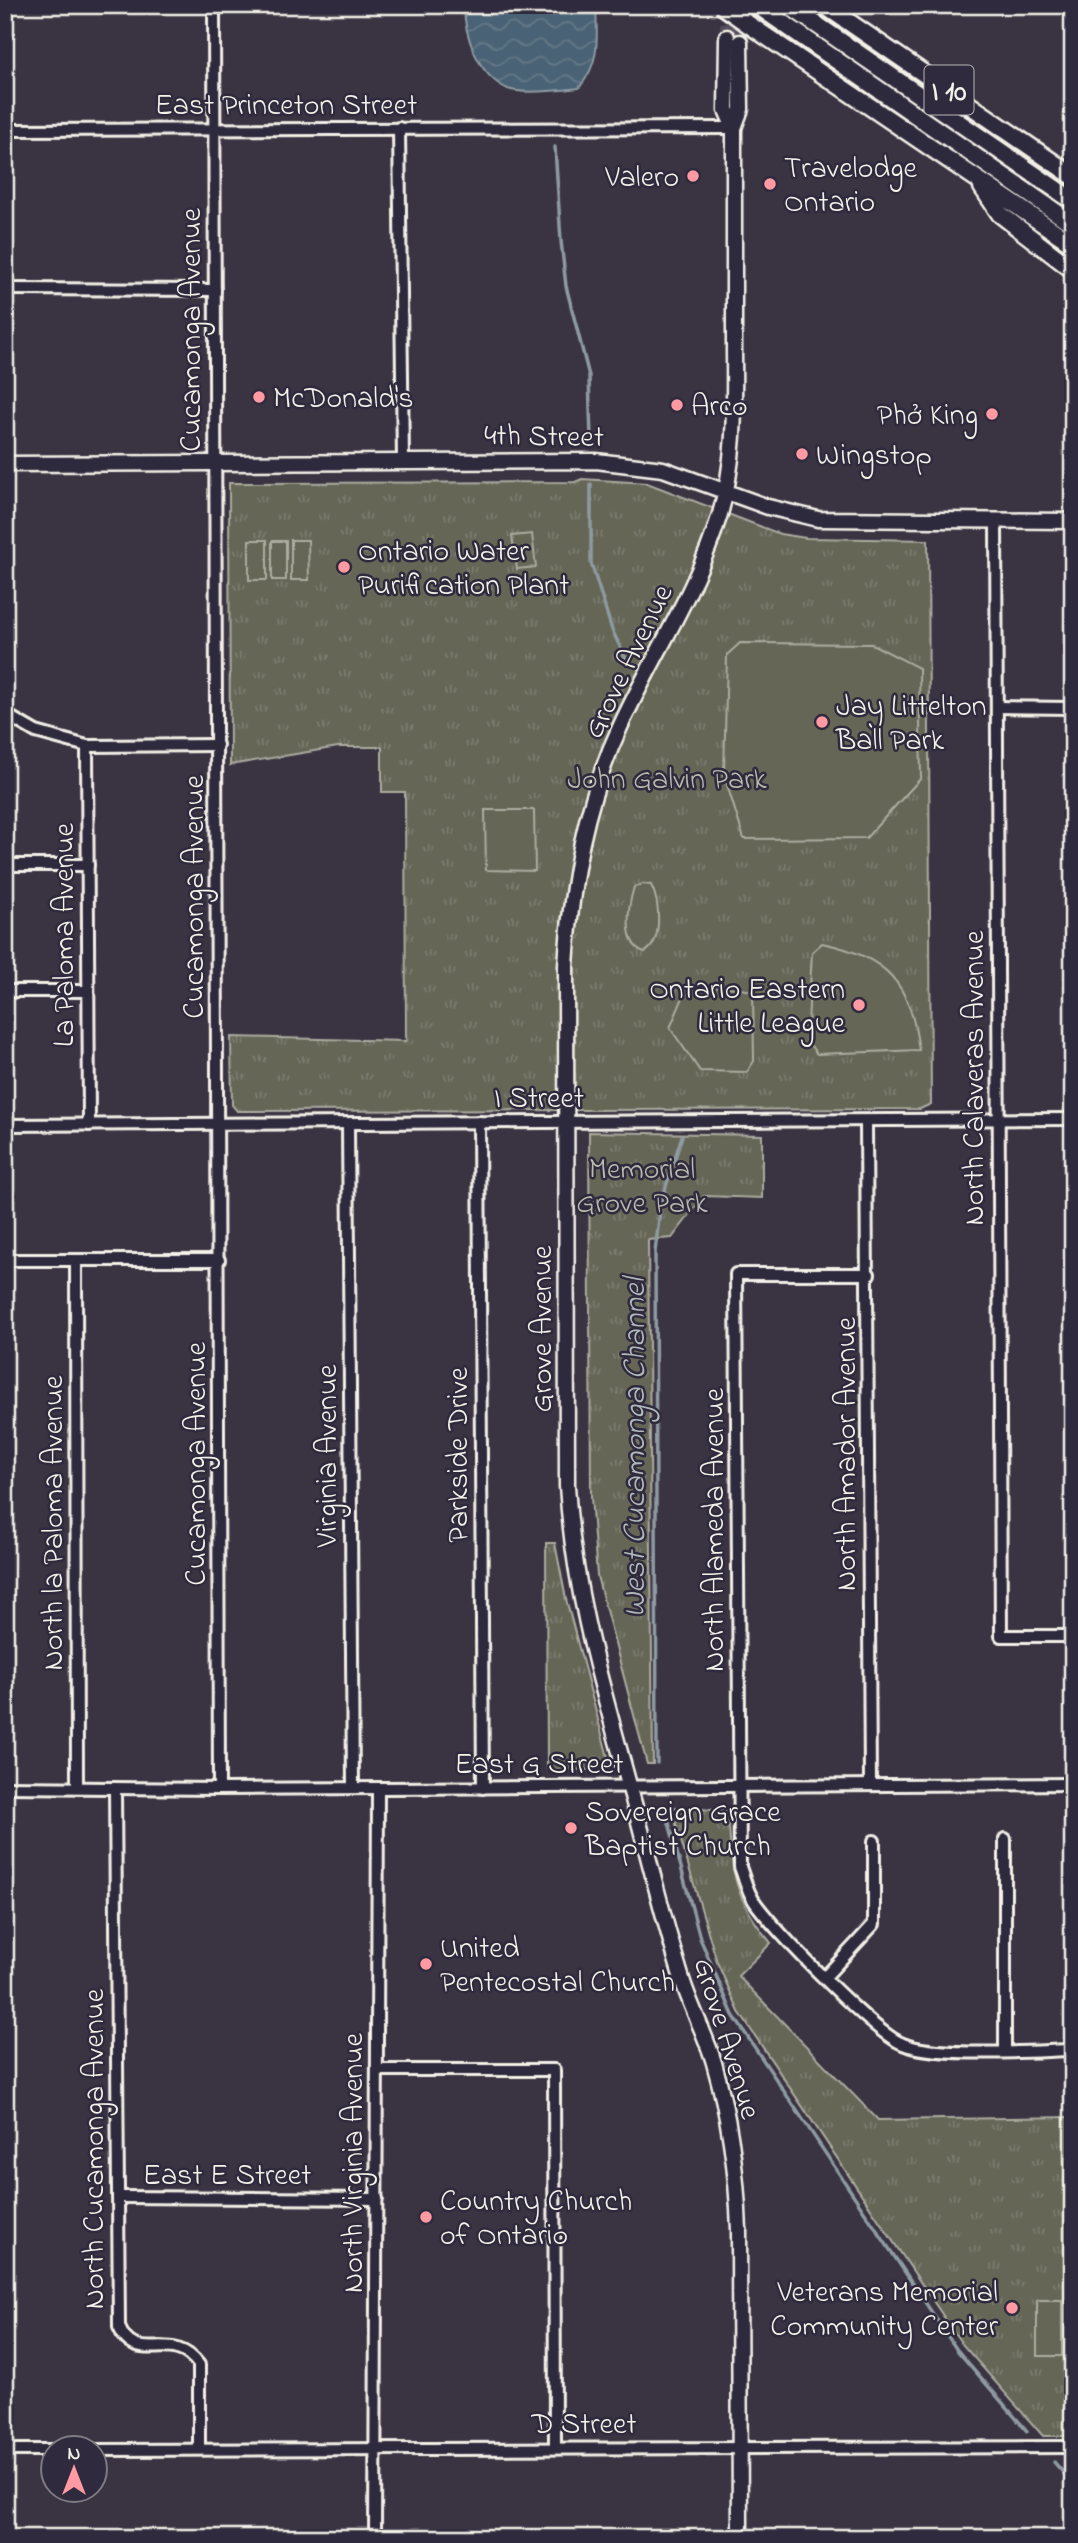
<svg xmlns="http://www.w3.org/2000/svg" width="1078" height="2543" font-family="'Indie Flower',sans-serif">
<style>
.park{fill:url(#park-tufts);stroke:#acaca0;stroke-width:2}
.pitch{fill:#656657;stroke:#acaca0;stroke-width:2}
.water{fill:url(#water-waves);stroke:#8e9ba2;stroke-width:2}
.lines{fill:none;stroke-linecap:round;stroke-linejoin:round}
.stream{stroke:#8e9ba2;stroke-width:3.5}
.major-tunnel{stroke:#56505b;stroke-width:14;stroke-dasharray:14 7;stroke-linecap:butt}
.minor-casing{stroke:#f4f1e8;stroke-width:16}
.major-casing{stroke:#f4f1e8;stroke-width:19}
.highway-casing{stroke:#f4f1e8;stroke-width:21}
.minor{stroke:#2f2a3d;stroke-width:10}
.major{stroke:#2f2a3d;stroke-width:14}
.highway{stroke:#2f2a3d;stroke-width:16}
.highway-bridge-casing{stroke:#f4f1e8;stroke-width:21;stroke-linecap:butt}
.highway-bridge{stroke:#2f2a3d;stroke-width:16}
.poi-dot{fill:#ff9aa2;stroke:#2f2a3d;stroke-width:2.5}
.labels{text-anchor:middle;stroke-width:5;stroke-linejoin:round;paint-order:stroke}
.shield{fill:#2f2a3d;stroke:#b9b5b5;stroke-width:2}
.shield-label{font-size:28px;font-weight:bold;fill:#f4f1e8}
.street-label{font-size:30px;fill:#f4f1e8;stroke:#2f2a3d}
.poi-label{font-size:30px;fill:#f4f1e8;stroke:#2f2a3d;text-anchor:start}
.park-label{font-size:30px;fill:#bbb9ae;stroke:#2f2a3d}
.water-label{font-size:32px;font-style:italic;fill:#b0b8ba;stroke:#2f2a3d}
</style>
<defs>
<pattern id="park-tufts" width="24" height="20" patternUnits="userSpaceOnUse" patternTransform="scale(1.75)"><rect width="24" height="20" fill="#656657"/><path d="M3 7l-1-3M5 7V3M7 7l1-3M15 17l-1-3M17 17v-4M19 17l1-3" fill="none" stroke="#7c7c6f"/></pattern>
<pattern id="water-waves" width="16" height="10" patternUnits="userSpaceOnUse" patternTransform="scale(1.75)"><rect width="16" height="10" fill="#4a6274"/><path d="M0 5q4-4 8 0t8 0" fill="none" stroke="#657988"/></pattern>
</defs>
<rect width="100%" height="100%" fill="#3a3342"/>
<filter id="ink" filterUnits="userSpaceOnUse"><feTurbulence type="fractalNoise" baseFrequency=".0143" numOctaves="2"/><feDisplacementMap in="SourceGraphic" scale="14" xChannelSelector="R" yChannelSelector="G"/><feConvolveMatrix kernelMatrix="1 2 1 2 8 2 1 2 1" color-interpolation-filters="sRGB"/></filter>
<g filter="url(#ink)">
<!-- park -->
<g class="park">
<path d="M582 479 647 483 780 534 806 538 928 540 931 1104 920 1109 237 1111 232 1105 231 1037 406 1041 405 792H382V747H338L230 765 229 483 575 482Z"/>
<path d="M589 1132 762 1135V1198L704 1196 672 1238 648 1240 653 1764H647L597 1576 591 1497Z"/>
<path d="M546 1543H555L566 1599 609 1761 603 1770 547 1769Z"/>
<path d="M671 1807 728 1811C732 1870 731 1895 771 1943L738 1976 878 2120 1073 2117V2436H1043L962 2344 739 2012 717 1962Z"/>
<path d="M1067 2464H1073V2538H1069Z"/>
</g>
<!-- pitch -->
<g class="pitch">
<path d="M532 534 536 567 517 569 512 536Z"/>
<rect x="249" y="540" width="18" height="40"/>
<path d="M291 540H308L309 580H291Z"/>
<rect x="272" y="541" width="14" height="39"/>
<path d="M740 643 872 644 919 668 921 778 866 838 744 839 724 775 727 655Z"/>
<path d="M485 810H534L535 871 486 870Z"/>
<path d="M643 884 651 885C660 902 663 942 645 952 622 946 628 906 634 887Z"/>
<path d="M822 943C889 957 910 984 919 1050L817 1054 807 1041 812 952Z"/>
<path d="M722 986 753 991 754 1061 747 1072 700 1071 670 1028 684 995Z"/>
<rect x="1037" y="2300" width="25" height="56"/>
</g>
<!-- water -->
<path class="water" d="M464 5H596C597 38 601 62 579 88 563 90 523 95 508 89 478 76 464 35 464 5Z"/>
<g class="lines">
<!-- stream -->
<g class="stream">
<path d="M555 147 561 241 566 286 589 376 591 440"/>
<path d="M591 484V563L612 630 628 663"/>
<path d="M657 1763 655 1252 661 1202 682 1136"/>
<path d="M665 1808 700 1938 733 2015 957 2350 1027 2431"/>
<path d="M1054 2462 1073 2484"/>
</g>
<!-- major-tunnel -->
<g class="major-tunnel">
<path d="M727 37 728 5"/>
<path d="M740 42V5"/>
</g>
<defs>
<g id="minor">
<path d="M214 5 219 1789"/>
<path d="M399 128 403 461"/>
<path d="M5 130 734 128"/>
<path d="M5 289 215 290"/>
<path d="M996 521 1001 1636H1073"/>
<path d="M997 707 1073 708"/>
<path d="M5 714 36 732 87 746 217 745"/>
<path d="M87 746 89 1125"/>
<path d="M5 865H88"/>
<path d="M5 991H88"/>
<path d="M479 1122 483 1788"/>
<path d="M866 1122 870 1785"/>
<path d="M348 1124 353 1788"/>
<path d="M5 1125 1073 1119"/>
<path d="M5 1260H219"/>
<path d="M76 1260 77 1786"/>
<path d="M869 1274H736L740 1867C744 1877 747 1891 754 1901 772 1928 875 2034 903 2044 937 2058 1033 2051 1073 2050"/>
<path d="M5 1787 219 1789 1073 1784"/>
<path d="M115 1788 119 2327C136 2369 172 2327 199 2365V2449"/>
<path d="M825 1977 874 1924V1841"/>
<path d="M1005 2051V1839"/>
<path d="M378 2070H554L555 2447"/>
<path d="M119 2197 377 2199"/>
<path d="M5 2450H52"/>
<path d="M94 2450 1073 2447"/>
<path d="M375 2538 378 1788"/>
</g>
<g id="major">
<path d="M727 37 726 110 734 128"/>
<path d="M5 464 596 461 663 469 768 507 818 519 1073 521"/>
<path d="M740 2538 739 2230C737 2173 730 2119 714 2063 706 2035 691 2008 682 1979 662 1915 647 1850 629 1785 601 1682 574 1594 567 1486L566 966C571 883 585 801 621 725 654 654 697 590 720 514 737 458 734 399 734 340 734 270 734 199 734 128L741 109 740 42"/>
</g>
<g id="highway">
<path d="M757 5 1073 224"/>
<path d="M788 5 1073 201"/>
<path d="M824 5 1073 176"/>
<path d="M748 24 1073 244"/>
<path d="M982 187 1000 214 1073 270"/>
</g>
</defs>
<!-- minor casing -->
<use href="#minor" class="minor-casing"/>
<!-- major casing -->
<use href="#major" class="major-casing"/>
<!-- highway casing -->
<use href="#highway" class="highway-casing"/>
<!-- minor -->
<use href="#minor" class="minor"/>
<!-- major -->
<use href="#major" class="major"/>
<!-- highway -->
<use href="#highway" class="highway"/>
<defs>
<path id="highway-bridge" d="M721 5 748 24"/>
</defs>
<!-- highway-bridge casing -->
<use href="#highway-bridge" class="highway-bridge-casing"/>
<!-- highway-bridge -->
<use href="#highway-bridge" class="highway-bridge"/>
</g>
</g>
<!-- markers -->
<g class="poi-dot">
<circle cx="693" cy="176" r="7"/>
<circle cx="770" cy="184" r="7"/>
<circle cx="259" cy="397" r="7"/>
<circle cx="677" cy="405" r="7"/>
<circle cx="992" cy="414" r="7"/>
<circle cx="802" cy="454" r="7"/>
<circle cx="344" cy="567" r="7"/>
<circle cx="822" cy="722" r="7"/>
<circle cx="859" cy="1005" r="7"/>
<circle cx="571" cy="1828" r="7"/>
<circle cx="426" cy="1964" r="7"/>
<circle cx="426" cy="2217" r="7"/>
<circle cx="1012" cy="2308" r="7"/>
</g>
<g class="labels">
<!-- shield labels -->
<rect class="shield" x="924.5" y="65.5" width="49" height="49" rx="5"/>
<g class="shield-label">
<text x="949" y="100">I 10</text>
</g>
<!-- street labels -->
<g class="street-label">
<text x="286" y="114">East Princeton Street</text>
<text transform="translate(190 330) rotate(-90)" y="10">Cucamonga Avenue</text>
<text transform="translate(544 435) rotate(1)" y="10">4th Street</text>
<text transform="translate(627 661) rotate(-64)" y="10">Grove Avenue</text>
<text transform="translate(193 897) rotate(-90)" y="10">Cucamonga Avenue</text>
<text transform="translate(63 935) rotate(-90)" y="10">La Paloma Avenue</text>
<text transform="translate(973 1078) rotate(-90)" y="10">North Calaveras Avenue</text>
<text x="539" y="1107">I Street</text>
<text transform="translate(541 1329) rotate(-90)" y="10">Grove Avenue</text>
<text transform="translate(845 1454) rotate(-90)" y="10">North Amador Avenue</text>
<text transform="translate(457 1455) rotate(-90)" y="10">Parkside Drive</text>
<text transform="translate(326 1456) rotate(-90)" y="10">Virginia Avenue</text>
<text transform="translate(195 1464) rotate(-90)" y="10">Cucamonga Avenue</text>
<text transform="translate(52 1523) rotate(-90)" y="10">North la Paloma Avenue</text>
<text transform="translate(713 1530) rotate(-90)" y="10">North Alameda Avenue</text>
<text x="539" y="1773">East G Street</text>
<text transform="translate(728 2038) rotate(73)" y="10">Grove Avenue</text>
<text transform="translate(93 2149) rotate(-90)" y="10">North Cucamonga Avenue</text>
<text transform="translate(352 2163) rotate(-90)" y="10">North Virginia Avenue</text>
<text x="227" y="2184">East E Street</text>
<text x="584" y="2433">D Street</text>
</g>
<!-- poi labels -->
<g class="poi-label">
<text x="784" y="177">Travelodge<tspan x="784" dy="34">Ontario</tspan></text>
<text x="679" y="186" text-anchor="end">Valero</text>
<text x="273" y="407">McDonald's</text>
<text x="691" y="415">Arco</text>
<text x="978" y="424" text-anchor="end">Phở King</text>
<text x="816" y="464">Wingstop</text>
<text x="358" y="560">Ontario Water<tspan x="358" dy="34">Purification Plant</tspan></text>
<text x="836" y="715">Jay Littelton<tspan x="836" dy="34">Ball Park</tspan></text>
<text x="845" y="998" text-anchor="end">Ontario Eastern<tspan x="845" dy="34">Little League</tspan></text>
<text x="585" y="1821">Sovereign Grace<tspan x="585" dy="34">Baptist Church</tspan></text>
<text x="440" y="1957">United<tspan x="440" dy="34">Pentecostal Church</tspan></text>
<text x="440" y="2210">Country Church<tspan x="440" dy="34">of Ontario</tspan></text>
<text x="998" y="2301" text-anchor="end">Veterans Memorial<tspan x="998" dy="34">Community Center</tspan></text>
</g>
<!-- park labels -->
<g class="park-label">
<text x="667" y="788">John Galvin Park</text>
<text x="642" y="1178">Memorial<tspan x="642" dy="34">Grove Park</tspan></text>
</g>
<!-- water labels -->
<g class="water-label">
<text transform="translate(633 1448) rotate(-90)" y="11">West Cucamonga Channel</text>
</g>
</g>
<!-- margin -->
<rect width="1078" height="2543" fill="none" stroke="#2f2a3d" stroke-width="28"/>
<rect x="14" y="14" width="1050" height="2515" fill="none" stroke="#f4f1e8" stroke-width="2.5" filter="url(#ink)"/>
<!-- north arrow -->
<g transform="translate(74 2469)"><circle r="33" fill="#2f2a3d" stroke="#7e7a81" stroke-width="2"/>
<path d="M0-5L12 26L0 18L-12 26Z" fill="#ff9aa2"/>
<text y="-10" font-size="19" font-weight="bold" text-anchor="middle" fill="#f4f1e8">N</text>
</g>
</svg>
